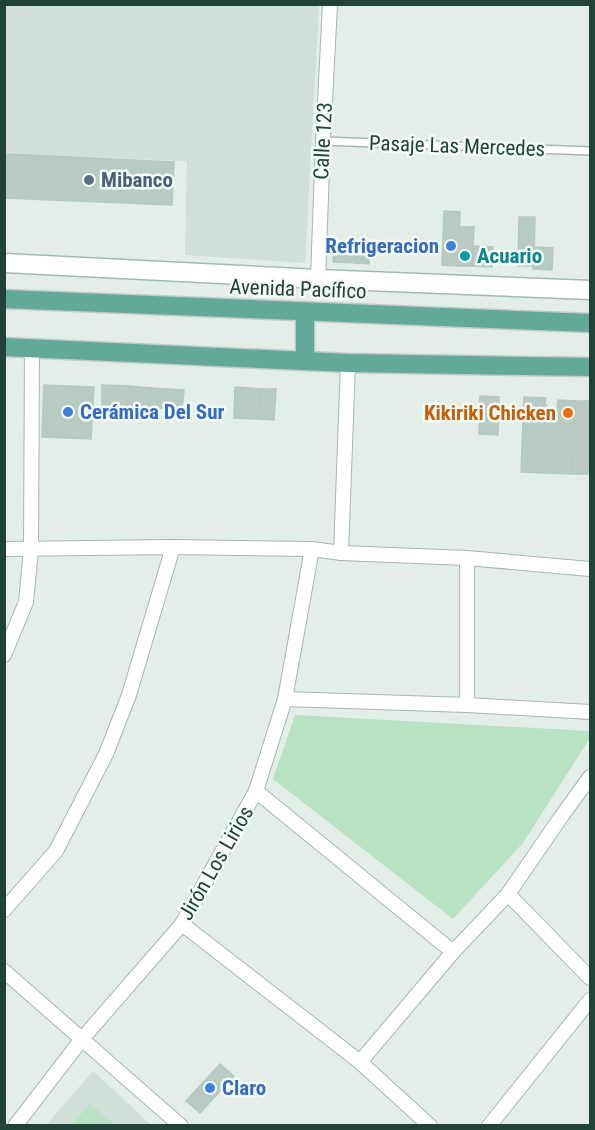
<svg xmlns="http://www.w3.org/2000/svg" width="595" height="1130" font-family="'Roboto Condensed',sans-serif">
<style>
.built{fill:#d1dfd8}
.green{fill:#b9e2c4}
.building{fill:#b8cac2;stroke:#b4c9c0;stroke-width:1.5}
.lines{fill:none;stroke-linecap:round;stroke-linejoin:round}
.lane-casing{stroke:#a5b7b1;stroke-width:10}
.street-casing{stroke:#a5b7b1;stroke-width:16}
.secondary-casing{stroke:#a0bcb2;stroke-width:21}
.primary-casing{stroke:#c1cac8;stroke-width:21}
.lane{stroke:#fff;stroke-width:7}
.street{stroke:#fff;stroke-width:14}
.secondary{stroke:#fff;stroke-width:18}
.primary{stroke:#62a997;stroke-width:18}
.service-dot{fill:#5c6f8a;stroke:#f4faf7;stroke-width:2}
.shop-dot{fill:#3f7fe0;stroke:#f4faf7;stroke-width:2}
.culture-dot{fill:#0f9aa8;stroke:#f4faf7;stroke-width:2}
.food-dot{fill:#e8710a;stroke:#f4faf7;stroke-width:2}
.labels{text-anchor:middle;stroke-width:5;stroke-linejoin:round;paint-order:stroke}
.street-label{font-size:21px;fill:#204239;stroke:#f4faf7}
.service-label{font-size:21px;font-weight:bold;fill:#4e5e75;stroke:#f4faf7;text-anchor:start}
.shop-label{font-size:21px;font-weight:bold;fill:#366cbe;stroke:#f4faf7;text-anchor:start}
.culture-label{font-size:21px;font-weight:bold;fill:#0d838f;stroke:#f4faf7;text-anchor:start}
.food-label{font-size:21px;font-weight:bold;fill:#c56008;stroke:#f4faf7;text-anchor:end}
</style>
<rect width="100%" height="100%" fill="#e3eee9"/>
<!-- built -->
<g class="built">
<path d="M5 5H319L305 263 185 255 187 161 5 154Z"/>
<path d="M93 1071 151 1125 45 1126Z"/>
</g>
<!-- green -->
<g class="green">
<path d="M295 715 590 731V738L523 843 453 919 273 779Z"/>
<path d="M90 1104 115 1125H71Z"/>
</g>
<!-- building -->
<g class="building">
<path d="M4 154 174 162 172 205 4 198Z"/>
<path d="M444 211 460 212 458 266 442 265Z"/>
<path d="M519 217H535L534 266H518Z"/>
<path d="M459 227H474L472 266H458Z"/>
<path d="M473 246 493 247 492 267 472 266Z"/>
<path d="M334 247 357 248 356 263 333 262Z"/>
<path d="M534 247 553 248 552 270 533 269Z"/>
<path d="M357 248H370L369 264 356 263Z"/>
<path d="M44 385 94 387 91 439 42 437Z"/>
<path d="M102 385 128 386 127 406 102 405Z"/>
<path d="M128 386 151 388 149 407 127 406Z"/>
<path d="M235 387 261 389 259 419 234 418Z"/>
<path d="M151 388 184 390 182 410 149 407Z"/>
<path d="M261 389H276L274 420 259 419Z"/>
<path d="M480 396 499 397 498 435 479 434Z"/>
<path d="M524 397 546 398 545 403 548 408 552 411H557L558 400 575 401 572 474 521 472Z"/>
<path d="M575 401H590L588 474H572Z"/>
<path d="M220 1064 234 1076 200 1113 186 1101Z"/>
</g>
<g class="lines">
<defs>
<path id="lane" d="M323 141 590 151"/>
<g id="street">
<path d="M318 279 323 141 330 4"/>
<path d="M4 549 173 547 312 549 341 553 467 558 590 569"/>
<path d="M341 553 348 363"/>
<path d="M4 655 26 602 31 550 32 348"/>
<path d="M285 699 467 705 590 712"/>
<path d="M467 705V558"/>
<path d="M256 791 453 952"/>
<path d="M508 894 590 978"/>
<path d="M4 910 56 851 106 754 129 695 173 547"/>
<path d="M182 924 360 1062 430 1126"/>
<path d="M4 971 181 1126"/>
<path d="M360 1062 453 952 508 894 561 817 590 777"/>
<path d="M15 1126 82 1039 182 924 256 791 285 699 312 549"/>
<path d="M489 1126 590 1000"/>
</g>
<path id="secondary" d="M4 263 318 279 590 290"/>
<g id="primary">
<path d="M4 299 590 323"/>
<path d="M4 347 348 363 590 367"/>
<path d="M305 360V313"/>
</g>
</defs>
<!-- lane casing -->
<use href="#lane" class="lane-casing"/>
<!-- street casing -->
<use href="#street" class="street-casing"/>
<!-- secondary casing -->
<use href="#secondary" class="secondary-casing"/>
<!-- primary casing -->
<use href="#primary" class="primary-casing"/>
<!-- lane -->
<use href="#lane" class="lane"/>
<!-- street -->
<use href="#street" class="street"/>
<!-- secondary -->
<use href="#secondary" class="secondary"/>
<!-- primary -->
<use href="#primary" class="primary"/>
</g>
<!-- markers -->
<circle class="service-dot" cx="89" cy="180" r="6"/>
<g class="shop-dot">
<circle cx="451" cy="246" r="6"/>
<circle cx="68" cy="412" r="6"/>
<circle cx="210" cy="1088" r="6"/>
</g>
<circle class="culture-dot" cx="465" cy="256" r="6"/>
<circle class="food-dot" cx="568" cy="413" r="6"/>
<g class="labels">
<!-- street labels -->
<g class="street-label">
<text transform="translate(323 141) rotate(-87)" y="7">Calle 123</text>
<text transform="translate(457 146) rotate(2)" y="7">Pasaje Las Mercedes</text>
<text transform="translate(298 289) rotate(2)" y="7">Avenida Pacífico</text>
<text transform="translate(216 863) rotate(-60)" y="7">Jirón Los Lirios</text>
</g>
<!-- service labels -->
<g class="service-label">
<text x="101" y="187">Mibanco</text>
</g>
<!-- shop labels -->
<g class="shop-label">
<text x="439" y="253" text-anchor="end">Refrigeracion</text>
<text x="80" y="419">Cerámica Del Sur</text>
<text x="222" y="1095">Claro</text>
</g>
<!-- culture labels -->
<g class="culture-label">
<text x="477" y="263">Acuario</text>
</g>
<!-- food labels -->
<g class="food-label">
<text x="556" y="420">Kikiriki Chicken</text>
</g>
</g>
<!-- border -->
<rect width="595" height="1130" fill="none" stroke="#204239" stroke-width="12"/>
</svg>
